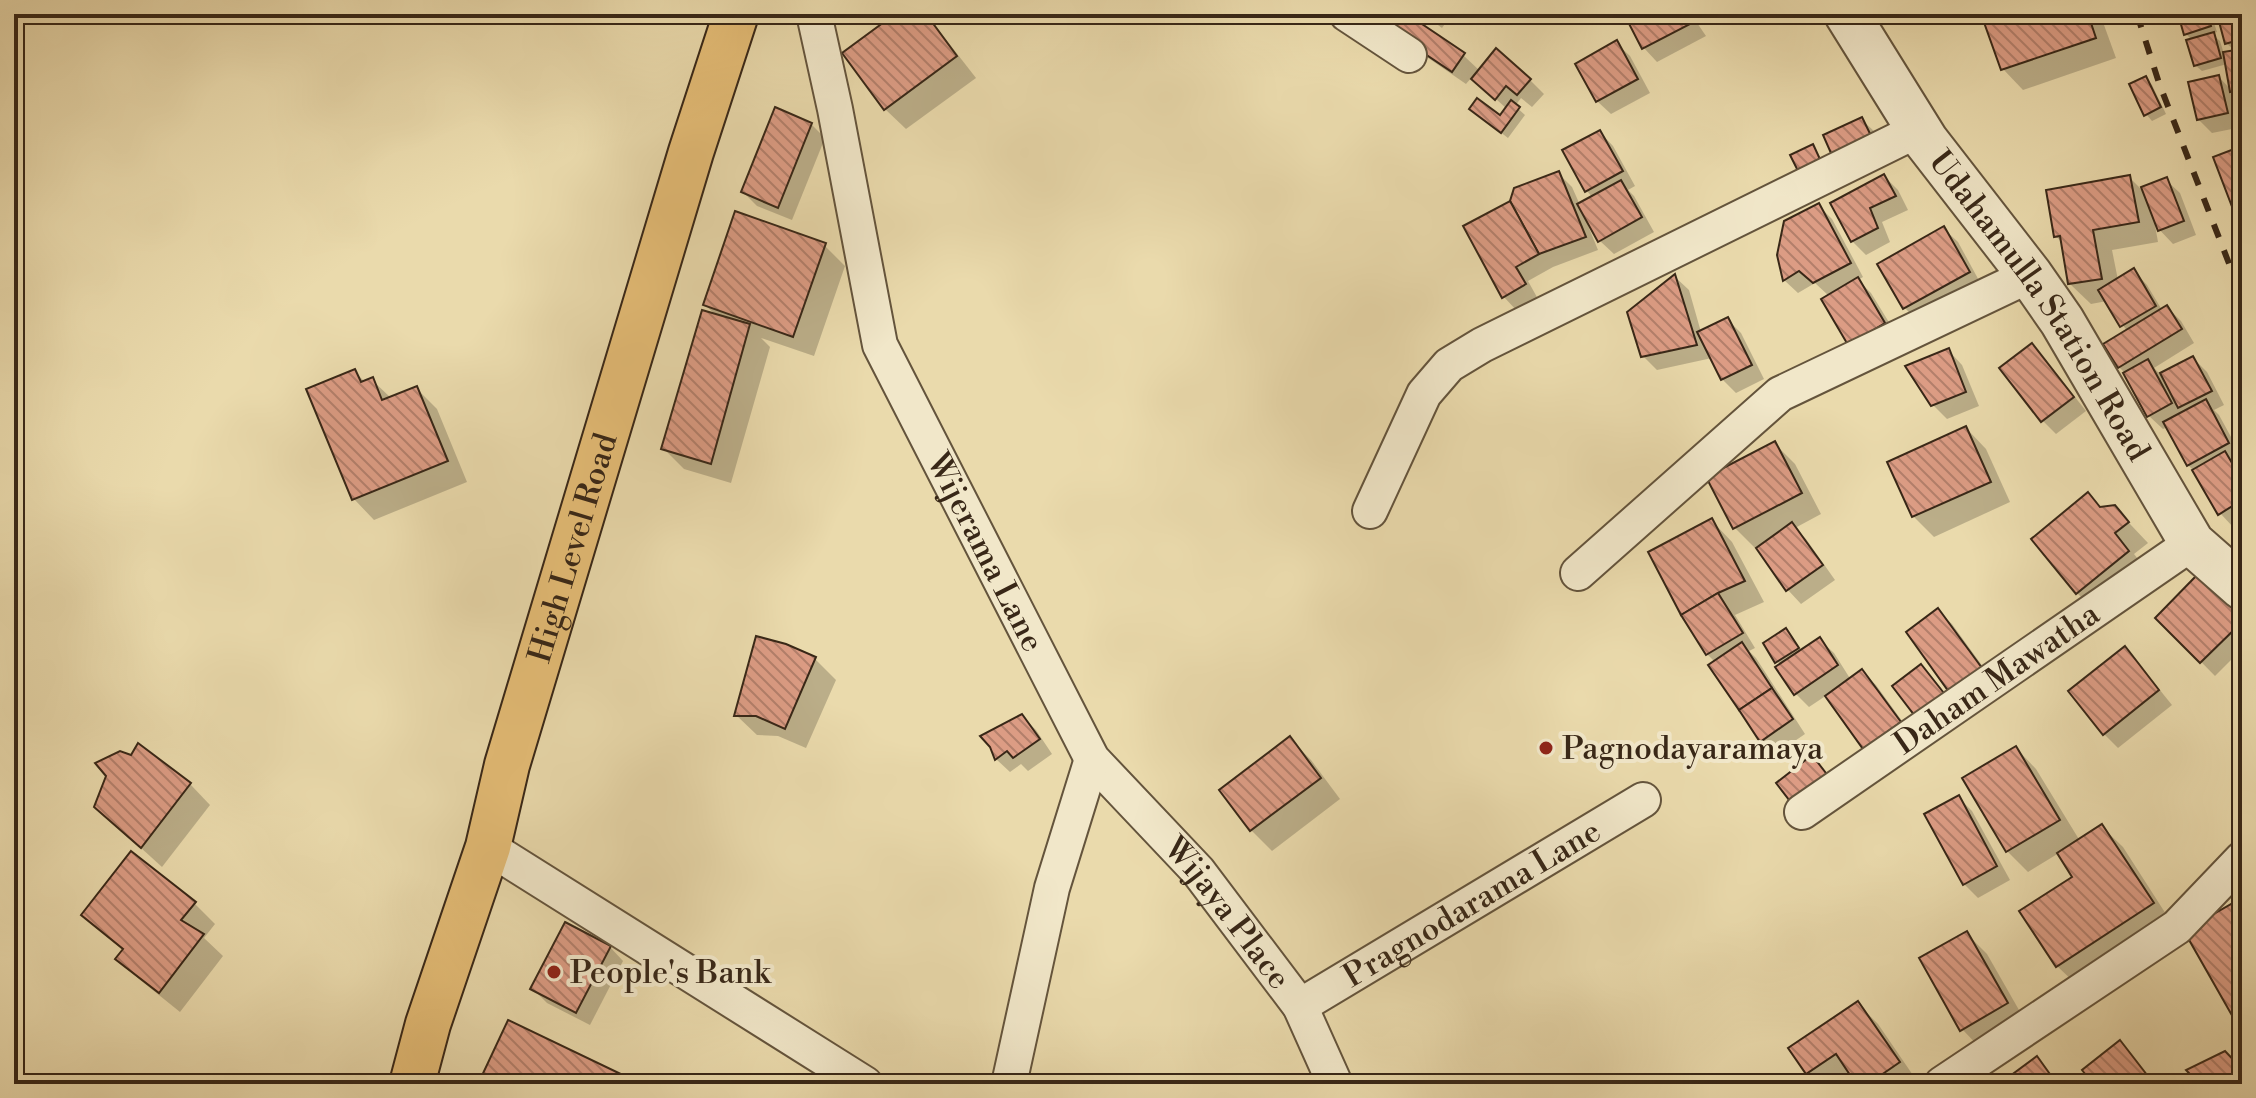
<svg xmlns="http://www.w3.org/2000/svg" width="2256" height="1098" font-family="'Libre Bodoni',serif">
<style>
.shadow{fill:#0003}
.building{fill:url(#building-back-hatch);stroke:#382717;stroke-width:2}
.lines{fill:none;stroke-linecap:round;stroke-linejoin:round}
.minor-casing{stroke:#64543c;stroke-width:38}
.tertiary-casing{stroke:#64543c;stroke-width:48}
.trunk-casing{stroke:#382717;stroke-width:48}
.minor{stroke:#f1e7c9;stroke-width:34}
.tertiary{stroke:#f1e7c9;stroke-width:44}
.trunk{stroke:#e5bd76;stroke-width:44}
.rail{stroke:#382717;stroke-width:6;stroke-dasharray:14 14;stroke-linecap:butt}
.poi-dot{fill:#8f2418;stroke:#f1e7c9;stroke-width:3}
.labels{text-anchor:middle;stroke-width:8;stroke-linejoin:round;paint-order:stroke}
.street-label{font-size:32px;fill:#382717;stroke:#f1e7c9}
.poi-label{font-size:32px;fill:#382717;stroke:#f1e7c9;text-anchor:start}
</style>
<defs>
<pattern id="building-back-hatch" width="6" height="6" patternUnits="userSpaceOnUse" patternTransform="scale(2)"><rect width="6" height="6" fill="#dc9c84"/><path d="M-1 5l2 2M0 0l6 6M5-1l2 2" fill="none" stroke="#b37f6b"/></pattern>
</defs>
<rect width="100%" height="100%" fill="#eadaac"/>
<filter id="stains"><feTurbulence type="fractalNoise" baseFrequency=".0025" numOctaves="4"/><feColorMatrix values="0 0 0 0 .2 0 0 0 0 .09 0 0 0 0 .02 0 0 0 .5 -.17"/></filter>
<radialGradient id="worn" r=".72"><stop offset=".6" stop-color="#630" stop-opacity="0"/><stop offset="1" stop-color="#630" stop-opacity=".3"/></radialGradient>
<!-- shadow -->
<g class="shadow">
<path d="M898 14H926L976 78 906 129 885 109Z"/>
<path d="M1396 14H1404L1463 55 1480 71 1530 80 1544 94 1532 107 1521 98 1515 106 1525 115 1508 138 1478 115 1500 118 1507 109 1472 77 1466 84 1402 40Z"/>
<path d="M1423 14H1452L1442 28Z"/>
<path d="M1626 14H1691L1706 36 1657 62 1644 48Z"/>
<path d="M1983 14H2100L2116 58 2023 90 2003 69Z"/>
<path d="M2180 14H2211L2217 32 2212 34 2220 41 2224 54 2242 51V116L2238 97 2232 91 2242 127 2212 133 2198 119 2219 77 2232 91 2227 64 2202 71 2195 65 2192 40 2186 34Z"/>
<path d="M2219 14H2242V47L2233 49 2226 43Z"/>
<path d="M1616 43 1630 56 1650 93 1611 114 1597 101Z"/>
<path d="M2146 78 2152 85 2166 114 2152 121 2146 114Z"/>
<path d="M1862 120 1876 133 1850 173Z"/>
<path d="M811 124 825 138 792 220 757 206 743 192Z"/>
<path d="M1600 132 1613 146 1635 186 1628 190 1634 196 1654 232 1614 254 1600 241 1589 221 1587 223 1598 250 1553 267 1528 281 1538 299 1517 311 1504 297 1466 227 1558 173 1572 187 1580 205 1593 198 1587 191 1565 151Z"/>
<path d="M1884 176 1898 190 1908 210 1882 222 1890 242 1866 255 1852 241Z"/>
<path d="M2129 177 2141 189 2166 180 2180 193 2196 235 2173 244 2155 225 2158 242 2112 250 2118 280 2134 271 2147 285 2162 310 2167 307 2181 321 2194 343 2154 368 2161 375 2193 358 2207 372 2224 405 2214 410 2219 415 2242 457 2233 462 2242 474V522L2233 527 2220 513 2195 472 2188 465 2168 427 2163 429 2149 416 2125 373 2119 367 2127 331 2107 301 2091 304 2070 284 2063 244 2056 236Z"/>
<path d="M1818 205 1832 219 1863 277 1858 280 1871 293 1898 337 1864 358 1829 296 1815 283 1798 293 1784 280Z"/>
<path d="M1944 229 1958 242 1982 286 1918 322 1905 308 1880 265Z"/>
<path d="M824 245 845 266 814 356 761 338 770 347 731 483 684 469 664 449 717 316 705 305Z"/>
<path d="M1675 277 1689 290 1701 332 1727 319 1741 333 1764 379 1736 393 1722 379 1712 358 1657 370 1643 356Z"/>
<path d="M2032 345 2045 359 2086 411 2056 434 2043 421Z"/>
<path d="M1949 351 1962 365 1979 406 1947 419 1933 405Z"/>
<path d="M354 371 365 382 372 380 391 398 416 388 437 409 467 482 374 520 354 499Z"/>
<path d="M1966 428 1986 449 2010 502 1934 537 1913 516Z"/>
<path d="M1775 444 1795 464 1821 514 1795 528 1806 539 1835 580 1801 604 1788 590 1758 547 1755 548 1735 528Z"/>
<path d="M2114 507 2148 543 2134 554 2148 572 2098 614 2077 593 2033 539 2102 509Z"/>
<path d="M1712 521 1732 542 1764 602 1735 615 1755 648 1749 651 1756 658 1805 734 1776 754 1762 740 1715 662 1707 654Z"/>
<path d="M1938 611 1952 624 1994 682 1965 704Z"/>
<path d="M2158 618 2242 621V649L2215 676Z"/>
<path d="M1786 631 1802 652 1820 640 1834 653 1851 680 1862 672 1876 685 1913 736 1879 761 1865 748 1827 695 1809 707 1795 693 1781 666 1765 644Z"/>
<path d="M786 646 815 659 836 680 806 748 778 736 757 735 736 715Z"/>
<path d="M2124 649 2138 663 2172 705 2118 748 2104 734Z"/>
<path d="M1022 716 1036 730 1052 754 1028 771 1021 764 1010 772 996 759Z"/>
<path d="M1290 739 1311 760 1340 799 1272 851 1251 830 1222 791Z"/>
<path d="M2016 748 2036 769 2080 841 2102 827 2123 847 2173 925 2078 986 2057 966 2075 877 2059 853 2028 872 2007 851Z"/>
<path d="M190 784 210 805 162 867 96 807Z"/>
<path d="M1959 798 1972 811 2010 880 1978 898 1964 884Z"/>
<path d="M194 903 215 924 204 938 223 956 180 1012 139 979 118 959 124 951 83 915Z"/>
<path d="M1966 933 1987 954 2027 1024 1982 1050 1962 1029Z"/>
<path d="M610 947 623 961 590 1025 547 1003 533 989Z"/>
<path d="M1857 1003 1878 1024 1919 1084H1858L1853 1076 1842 1084H1814L1817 1082 1807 1073Z"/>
</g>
<!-- building -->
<g class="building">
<path d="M895 14H926L957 56 884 110 842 53Z"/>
<path d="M1394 14H1407L1465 53 1452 72 1385 27Z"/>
<path d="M1624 14H1688L1694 22 1642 49Z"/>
<path d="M1981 14H2088L2096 38 2001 70Z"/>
<path d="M2178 14H2208L2211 26 2184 35Z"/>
<path d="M2217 14H2242V39L2225 44Z"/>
<path d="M2214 32 2221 58 2194 66 2186 40Z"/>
<path d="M1617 40 1638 79 1596 102 1575 64Z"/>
<path d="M1496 48 1531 79 1517 95 1506 86 1495 100 1471 79Z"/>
<path d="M2242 49V90L2230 92 2223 52Z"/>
<path d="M2219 75 2228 113 2197 120 2188 82Z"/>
<path d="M2146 76 2161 107 2144 116 2129 84Z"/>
<path d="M2242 94V126L2236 95Z"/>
<path d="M1477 98 1500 115 1511 100 1520 107 1501 133 1469 109Z"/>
<path d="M775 107 812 123 778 208 741 192Z"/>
<path d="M1862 117 1874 142 1834 160 1823 135Z"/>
<path d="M1600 130 1623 171 1585 192 1562 150Z"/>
<path d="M1813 144 1824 168 1802 179 1790 155Z"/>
<path d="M2242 146V215L2236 217 2213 157Z"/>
<path d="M1559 171 1586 237 1539 254 1510 201 1514 188Z"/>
<path d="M1884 174 1896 196 1870 208 1878 228 1851 242 1830 203Z"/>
<path d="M2130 175 2139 222 2093 230 2102 279 2068 284 2060 236 2054 237 2046 190Z"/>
<path d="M2167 177 2184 221 2158 231 2141 187Z"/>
<path d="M1621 180 1642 217 1598 242 1577 204Z"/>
<path d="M1510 201 1539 254 1516 267 1526 284 1502 298 1463 226Z"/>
<path d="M1819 203 1851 263 1813 283 1799 271 1783 281 1777 255 1784 221Z"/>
<path d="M735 211 826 243 793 337 703 305Z"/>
<path d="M1944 226 1970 272 1903 309 1877 264Z"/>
<path d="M2134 268 2156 306 2120 327 2098 290Z"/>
<path d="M1675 274 1697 345 1641 357 1627 312Z"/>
<path d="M1858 277 1885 323 1848 345 1821 299Z"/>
<path d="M2167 305 2182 329 2118 368 2103 344Z"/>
<path d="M702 310 750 324 711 464 661 449Z"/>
<path d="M1728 317 1752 365 1721 380 1697 332Z"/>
<path d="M2032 343 2074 397 2041 422 1999 368Z"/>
<path d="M1949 348 1966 392 1931 406 1905 366Z"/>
<path d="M2193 356 2212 391 2178 408 2160 373Z"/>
<path d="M2148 359 2172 403 2147 417 2123 373Z"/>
<path d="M355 369 361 382 373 377 382 400 417 386 448 461 352 500 306 389Z"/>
<path d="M2206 399 2229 443 2187 466 2163 422Z"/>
<path d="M1966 426 1991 482 1912 517 1887 462Z"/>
<path d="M1775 441 1802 493 1733 529 1706 477Z"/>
<path d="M2225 451 2242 480V500L2218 515 2192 470Z"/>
<path d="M2088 492 2100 507 2115 505 2129 522 2115 533 2129 551 2076 594 2031 539Z"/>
<path d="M1712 518 1745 581 1718 593 1681 615 1648 552Z"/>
<path d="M1792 522 1823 565 1786 591 1756 548Z"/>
<path d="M2198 574 2242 618V622L2200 663 2155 618Z"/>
<path d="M1718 593 1743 633 1706 655 1681 615Z"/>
<path d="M1938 608 1982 668 1949 692 1906 632Z"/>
<path d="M1786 628 1799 648 1775 663 1763 643Z"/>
<path d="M756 636 786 644 816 657 785 729 756 716H734Z"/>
<path d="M1820 637 1838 665 1794 695 1775 667Z"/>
<path d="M1742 642 1772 688 1739 710 1708 665Z"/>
<path d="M2125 646 2159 690 2103 735 2068 691Z"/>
<path d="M1921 664 1947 697 1918 720 1892 686Z"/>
<path d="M1862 669 1901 722 1863 749 1825 696Z"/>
<path d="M1772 688 1793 719 1760 742 1739 710Z"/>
<path d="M1022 714 1040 739 1013 758 1007 751 995 760 990 747 980 736Z"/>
<path d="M1290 736 1321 778 1250 831 1219 790Z"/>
<path d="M138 743 191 783 141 848 94 807 106 776 95 763 120 751 131 755Z"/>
<path d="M2016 746 2060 820 2006 852 1962 778Z"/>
<path d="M1812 755 1829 777 1793 805 1776 783Z"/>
<path d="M1959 795 1997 866 1963 885 1924 814Z"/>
<path d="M2102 824 2154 903 2056 967 2019 911 2072 877 2057 853Z"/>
<path d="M131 851 196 902 181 920 204 934 159 993 115 959 123 949 81 915Z"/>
<path d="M2240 899 2242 900V1033L2184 931Z"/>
<path d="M565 922 611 946 576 1013 530 989Z"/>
<path d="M1967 931 2008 1003 1960 1031 1919 958Z"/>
<path d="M1858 1001 1900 1062 1868 1084H1856L1836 1054 1806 1074 1788 1048Z"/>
<path d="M508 1020 625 1076 621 1084H478Z"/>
<path d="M2120 1040 2154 1084H2093L2082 1070Z"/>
<path d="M2225 1051 2242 1069V1084H2199L2186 1070Z"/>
<path d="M2037 1056 2057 1084H2010L2006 1079Z"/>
<path d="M1825 1075 1831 1084H1810Z"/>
</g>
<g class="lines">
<defs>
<g id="minor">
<path id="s1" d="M814 14 835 109 880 345 1092 759 1198 871 1300 1006 1335 1084"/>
<path d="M1347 14 1409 55"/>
<path d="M1370 511 1424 394 1449 365 1482 345 1918 130"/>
<path d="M1578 573 1780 394 2030 275"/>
<path id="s2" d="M1802 812 2192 543"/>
<path d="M488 847 865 1084"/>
<path id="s3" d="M1300 1006 1643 800"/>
<path d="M1009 1084 1052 888 1092 759"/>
<path d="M1942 1084 2177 927 2242 859"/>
</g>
<g id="tertiary">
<path id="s4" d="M1847 14 1926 141 2030 275 2062 321 2192 543 2242 587"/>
</g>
<g id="trunk">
<path id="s5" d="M412 1084 428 1024 488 847 507 765 691 152 736 14"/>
</g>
</defs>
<!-- minor casing -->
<use href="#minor" class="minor-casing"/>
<!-- tertiary casing -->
<use href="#tertiary" class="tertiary-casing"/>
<!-- trunk casing -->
<use href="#trunk" class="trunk-casing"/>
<!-- minor -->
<use href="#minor" class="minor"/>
<!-- tertiary -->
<use href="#tertiary" class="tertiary"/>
<!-- trunk -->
<use href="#trunk" class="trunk"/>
<!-- rail -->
<path class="rail" d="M2137 14 2159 83 2242 297"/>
</g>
<!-- markers -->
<g class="poi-dot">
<circle cx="1546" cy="748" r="8"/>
<circle cx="554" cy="972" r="8"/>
</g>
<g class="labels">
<!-- street labels -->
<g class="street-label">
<text dy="11" stroke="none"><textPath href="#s4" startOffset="350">Udahamulla Station Road</textPath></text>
<text dy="11" stroke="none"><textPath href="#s5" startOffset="560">High Level Road</textPath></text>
<text dy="11" stroke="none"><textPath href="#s1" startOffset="570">Wijerama Lane</textPath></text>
<text dy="11" stroke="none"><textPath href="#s2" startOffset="236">Daham Mawatha</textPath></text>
<text dy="11" stroke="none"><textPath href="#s3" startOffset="200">Pragnodarama Lane</textPath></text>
<text dy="11" stroke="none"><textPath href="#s1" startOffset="1008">Wijaya Place</textPath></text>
</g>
<!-- poi labels -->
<g class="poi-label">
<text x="1562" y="759">Pagnodayaramaya</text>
<text x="570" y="983">People's Bank</text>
</g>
</g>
<!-- margin -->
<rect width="2256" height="1098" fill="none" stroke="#eadaac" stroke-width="48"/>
<rect x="16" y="16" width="2224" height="1066" fill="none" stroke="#382717" stroke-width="4"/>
<rect x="24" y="24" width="2208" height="1050" fill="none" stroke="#382717" stroke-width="2"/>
<rect width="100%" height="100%" filter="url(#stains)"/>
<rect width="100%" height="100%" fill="url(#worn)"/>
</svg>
